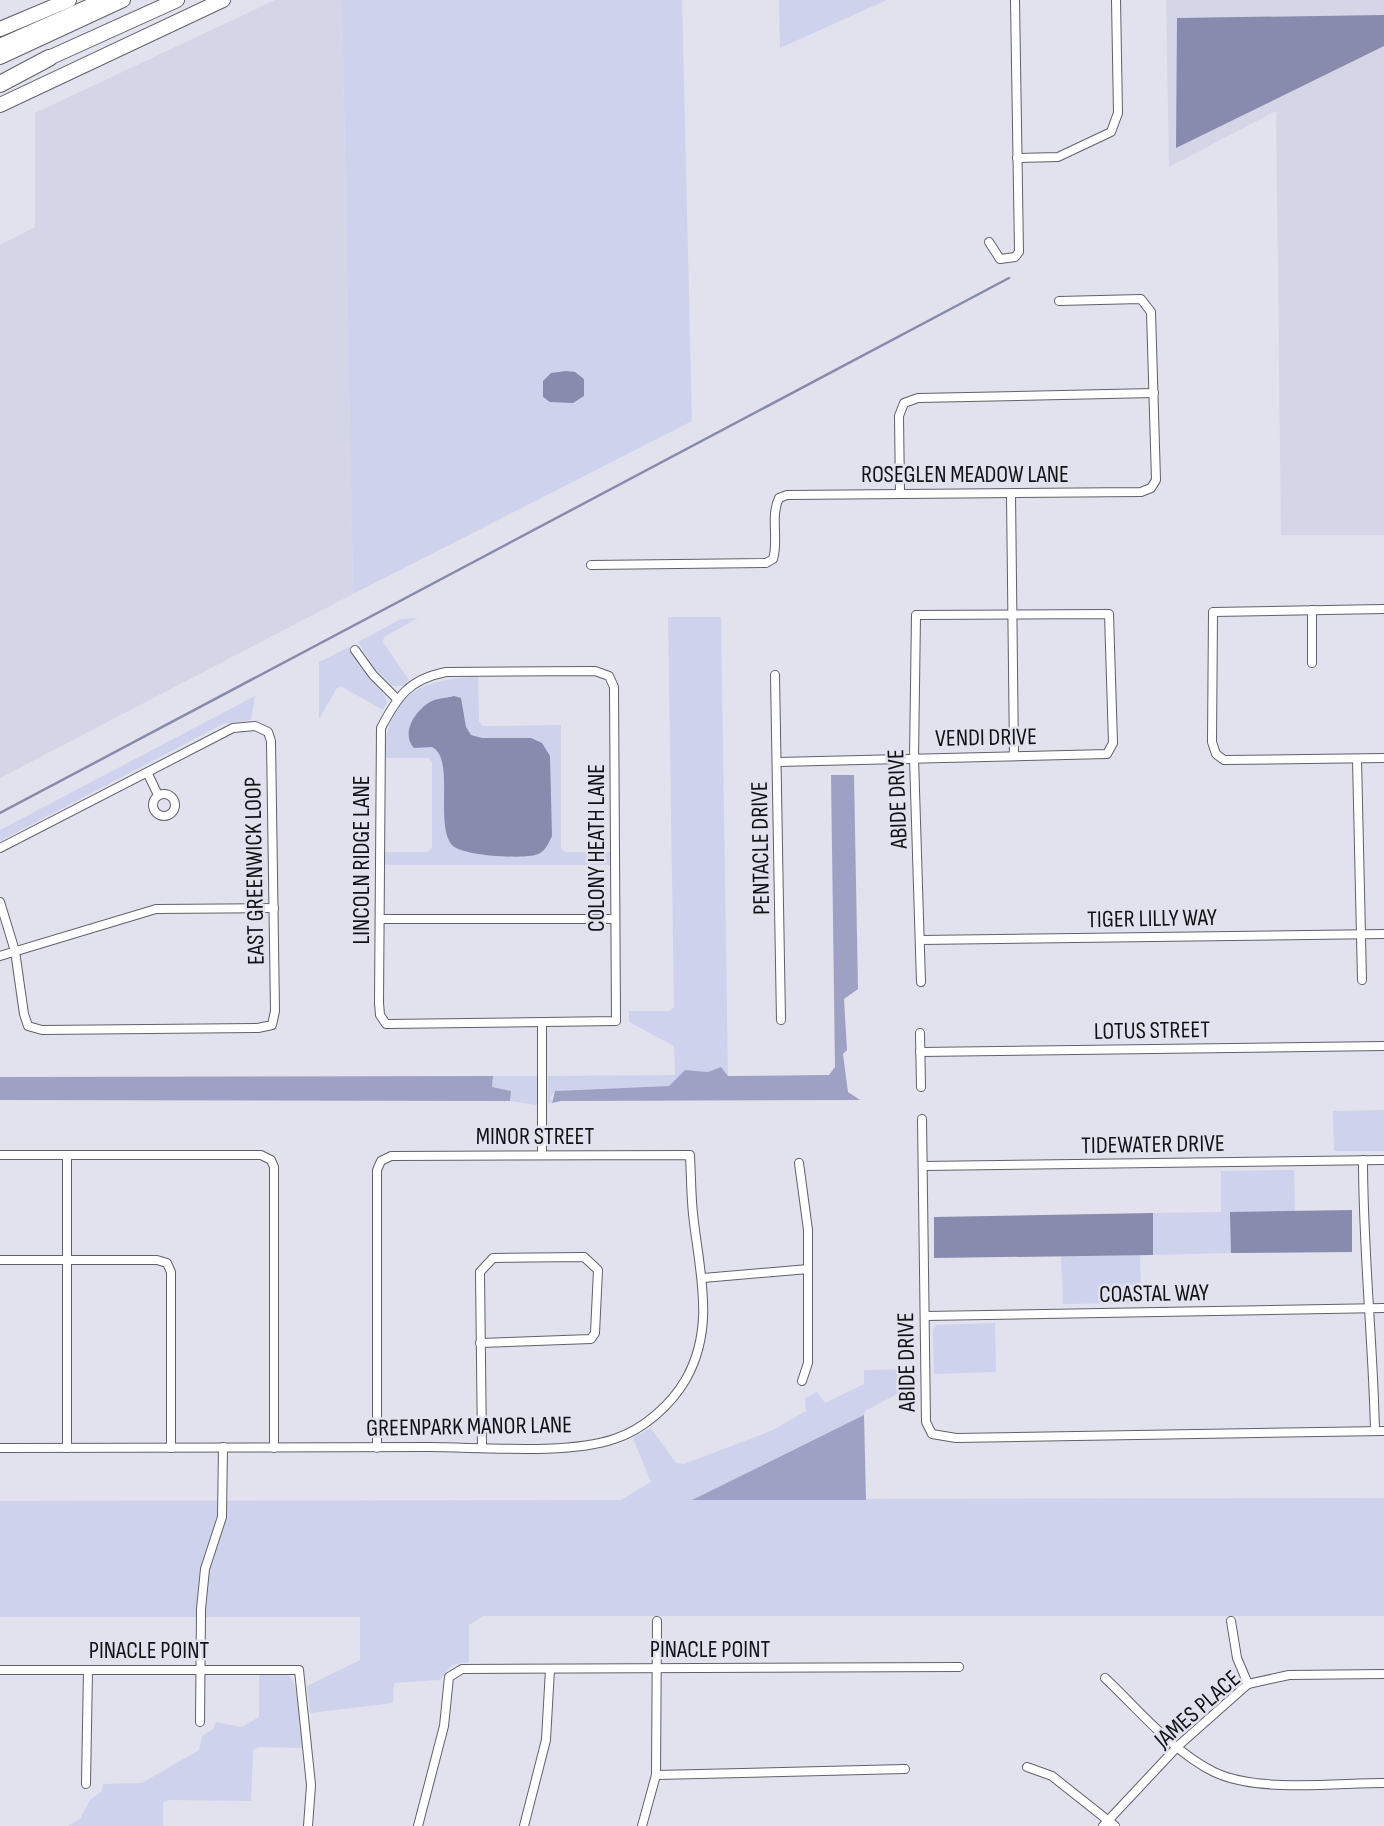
<svg xmlns="http://www.w3.org/2000/svg" width="1384" height="1826" font-family="'Sofia Sans Condensed',sans-serif">
<style>
.built{fill:#d4d6e7}
.green{fill:#cfd2ed}
.forest{fill:#9ea1c3}
.water{fill:#888bad}
.lines{fill:none;stroke-linecap:round;stroke-linejoin:round}
.stream{stroke:#888bad;stroke-width:2.5}
.minor-casing{stroke:#60616a;stroke-width:10}
.trunk-casing{stroke:#60616a;stroke-width:16}
.motorway-casing{stroke:#60616a;stroke-width:18}
.minor{stroke:#fff;stroke-width:8}
.trunk{stroke:#fff;stroke-width:14}
.motorway{stroke:#fff;stroke-width:16}
.labels{text-anchor:middle;stroke-width:5;stroke-linejoin:round;paint-order:stroke}
.street-label{font-size:24px;fill:#111215;stroke:#e1e2ed}
</style>
<rect width="100%" height="100%" fill="#e1e2ed"/>
<!-- built -->
<g class="built">
<path d="M275 0H342L353 594 0 778V245L35 227V113Z"/>
<path d="M1166 0H1384V535H1281L1276 111 1169 167Z"/>
</g>
<!-- green -->
<g class="green">
<path d="M342 0H682L692 421 353 594Z"/>
<path d="M779 0H887L780 48Z"/>
<path d="M668 617H721L728 1076 721 1067 708 1072 685 1070 669 1086 555 1091 551 1096 552 1103 548 1104V1076L675 1075 674 1046 629 1022V1011H670L674 1007Z"/>
<path d="M418 618 384 637 383 642 409 680 403 686H392L375 669 358 642 401 619Z"/>
<path d="M349 647C356 660 386 694 387 702L383 710 342 687 337 688 319 719V662Z"/>
<path d="M478 677 479 721 483 726 561 725V848L565 852H610V865H384V852H427L432 848V762L428 758H384C387 695 419 679 478 677Z"/>
<path d="M255 696 251 720 223 724 0 841V830Z"/>
<path d="M493 1076H537V1105L510 1101 511 1091 492 1087Z"/>
<path d="M1384 1110V1151H1334L1333 1111Z"/>
<path d="M1294 1170 1295 1211 1231 1212V1253L1153 1255V1213L1221 1212V1171Z"/>
<path d="M1140 1255 1141 1303 1063 1304 1061 1256Z"/>
<path d="M995 1323 996 1372 934 1374 933 1330 936 1325Z"/>
<path d="M916 1369V1384L865 1411 864 1415 694 1499 1384 1498V1616H483L469 1625V1662L452 1665 440 1680 394 1683 393 1703 310 1713 307 1686 360 1660V1617H0V1501L621 1500 651 1482 633 1438 651 1428 676 1463 684 1464 773 1430 806 1411 805 1398 817 1392 825 1403 864 1384V1370Z"/>
<path d="M284 1673C302 1679 301 1730 303 1748L258 1747 253 1750 251 1801 168 1800 163 1803V1826H68L80 1819 90 1800 102 1791 103 1784 142 1783 199 1750 202 1736 213 1729 216 1722 242 1727 259 1717V1674Z"/>
</g>
<!-- forest -->
<g class="forest">
<path d="M831 775H854L858 989 844 999 847 1050 843 1054 848 1092 860 1100 561 1101 552 1103 555 1091 669 1086 685 1070 708 1072 721 1067 728 1076 829 1075 835 1067Z"/>
<path d="M493 1076 492 1087 511 1091 510 1101 0 1100V1077Z"/>
<path d="M864 1415 866 1500H692Z"/>
</g>
<!-- water -->
<g class="water">
<path d="M1384 15V46L1176 148 1177 18Z"/>
<path d="M566 371 575 372 584 379V396L573 403 550 402 543 397V381L551 373Z"/>
<path d="M454 696 461 698 466 727 471 735 482 738H531L542 743 550 756 552 836C548 844 545 853 535 855 519 859 460 856 451 844 435 822 455 758 432 747L414 748C400 733 416 709 432 701 438 698 447 698 454 696Z"/>
<path d="M1352 1210V1252L1231 1253 1230 1212Z"/>
<path d="M1153 1213V1255L934 1258V1217Z"/>
</g>
<g class="lines">
<!-- stream -->
<path class="stream" d="M0 813 1009 278"/>
<defs>
<g id="minor">
<path d="M1017 158 1058 157 1111 132 1118 113 1116 0"/>
<path d="M989 242 1000 259 1015 257 1019 252 1015 0"/>
<path d="M900 494 899 416 904 403 918 398 1154 393"/>
<path d="M1011 494 1014 756"/>
<path d="M591 565 766 563 773 559C779 540 770 517 779 498L787 495 1141 492 1151 488 1156 480 1151 312 1141 299 1059 301"/>
<path d="M1384 609 1213 612 1212 742 1216 754 1224 760 1384 758"/>
<path d="M1312 610V663"/>
<path d="M355 650 373 675 396 698"/>
<path d="M595 671 609 676 614 687 616 1021 386 1024 380 1015 379 1003 381 728C397 697 409 679 446 672Z"/>
<path d="M775 675 781 1020"/>
<path d="M1357 759 1362 980"/>
<path d="M778 762 1107 754 1113 743 1109 614 916 615 914 758 921 982"/>
<path d="M148 774 158 795"/>
<circle cx="164" cy="805" r="11"/>
<path d="M0 848 233 728 255 726 268 732 271 741 275 1011 272 1025 258 1028 42 1030 28 1026 24 1014 15 951 0 902"/>
<path d="M380 919H615"/>
<path d="M920 940 1384 934"/>
<path d="M0 956 156 909 274 908"/>
<path d="M920 1033 921 1087"/>
<path d="M920 1052 1384 1046"/>
<path d="M922 1119 926 1422 932 1434 956 1438 1384 1431"/>
<path d="M542 1154V1022"/>
<path d="M0 1155H261L271 1160 274 1167V1448"/>
<path d="M67 1155V1448"/>
<path d="M1363 1160C1363 1251 1373 1341 1375 1431"/>
<path d="M799 1163 808 1230V1363L802 1381"/>
<path d="M923 1166 1384 1160"/>
<path d="M0 1260H157L167 1263 171 1272V1448"/>
<path d="M703 1278 808 1269"/>
<path d="M925 1316 1384 1308"/>
<path d="M480 1343 591 1339 595 1333 598 1270 584 1257 493 1258 480 1272 482 1447"/>
<path d="M0 1448C143 1448 286 1448 429 1447 479 1447 569 1455 614 1439 643 1430 671 1405 686 1379 716 1326 699 1271 693 1214 691 1194 691 1175 690 1155L391 1156 381 1161 377 1170V1448"/>
<path d="M1231 1621 1237 1658 1248 1684"/>
<path d="M0 1670H299L311 1785 308 1826"/>
<path d="M1105 1678C1138 1709 1172 1751 1214 1772 1258 1793 1335 1783 1384 1783"/>
<path d="M200 1722 201 1609 205 1569 222 1517 223 1447"/>
<path d="M1027 1767 1052 1776 1115 1826"/>
<path d="M656 1775 905 1769"/>
<path d="M86 1784 88 1670"/>
<path d="M418 1826 444 1726 449 1677 462 1669 959 1667"/>
<path d="M524 1826 546 1740 550 1669"/>
<path d="M642 1826 656 1775 657 1621"/>
<path d="M1103 1826 1178 1746 1248 1684 1289 1675 1384 1674"/>
</g>
<g id="trunk">
<path d="M0 29 69 0"/>
<path d="M0 57 123 0"/>
<path d="M40 62 177 0"/>
<path d="M0 105 223 0"/>
</g>
<g id="motorway">
<path d="M0 47 106 0"/>
<path d="M0 84 49 58"/>
</g>
</defs>
<!-- minor casing -->
<use href="#minor" class="minor-casing"/>
<!-- trunk casing -->
<use href="#trunk" class="trunk-casing"/>
<!-- motorway casing -->
<use href="#motorway" class="motorway-casing"/>
<!-- minor -->
<use href="#minor" class="minor"/>
<!-- trunk -->
<use href="#trunk" class="trunk"/>
<!-- motorway -->
<use href="#motorway" class="motorway"/>
</g>
<g class="labels">
<!-- street labels -->
<g class="street-label">
<text x="965" y="482">ROSEGLEN MEADOW LANE</text>
<text transform="translate(986 737) rotate(-1)" y="8">VENDI DRIVE</text>
<text transform="translate(897 799) rotate(-92)" y="8">ABIDE DRIVE</text>
<text transform="translate(596 848) rotate(-90)" y="8">COLONY HEATH LANE</text>
<text transform="translate(760 848) rotate(-91)" y="8">PENTACLE DRIVE</text>
<text transform="translate(361 860) rotate(-90)" y="8">LINCOLN RIDGE LANE</text>
<text transform="translate(254 871) rotate(-91)" y="8">EAST GREENWICK LOOP</text>
<text transform="translate(1152 918) rotate(-1)" y="8">TIGER LILLY WAY</text>
<text transform="translate(1152 1030) rotate(-1)" y="8">LOTUS STREET</text>
<text x="535" y="1144">MINOR STREET</text>
<text transform="translate(1153 1144) rotate(-1)" y="8">TIDEWATER DRIVE</text>
<text transform="translate(1154 1293) rotate(-1)" y="8">COASTAL WAY</text>
<text transform="translate(906 1362) rotate(-91)" y="8">ABIDE DRIVE</text>
<text transform="translate(469 1426) rotate(-1)" y="8">GREENPARK MANOR LANE</text>
<text x="710" y="1657">PINACLE POINT</text>
<text x="149" y="1658">PINACLE POINT</text>
<text transform="translate(1197 1709) rotate(-41)" y="8">JAMES PLACE</text>
</g>
</g>
</svg>
